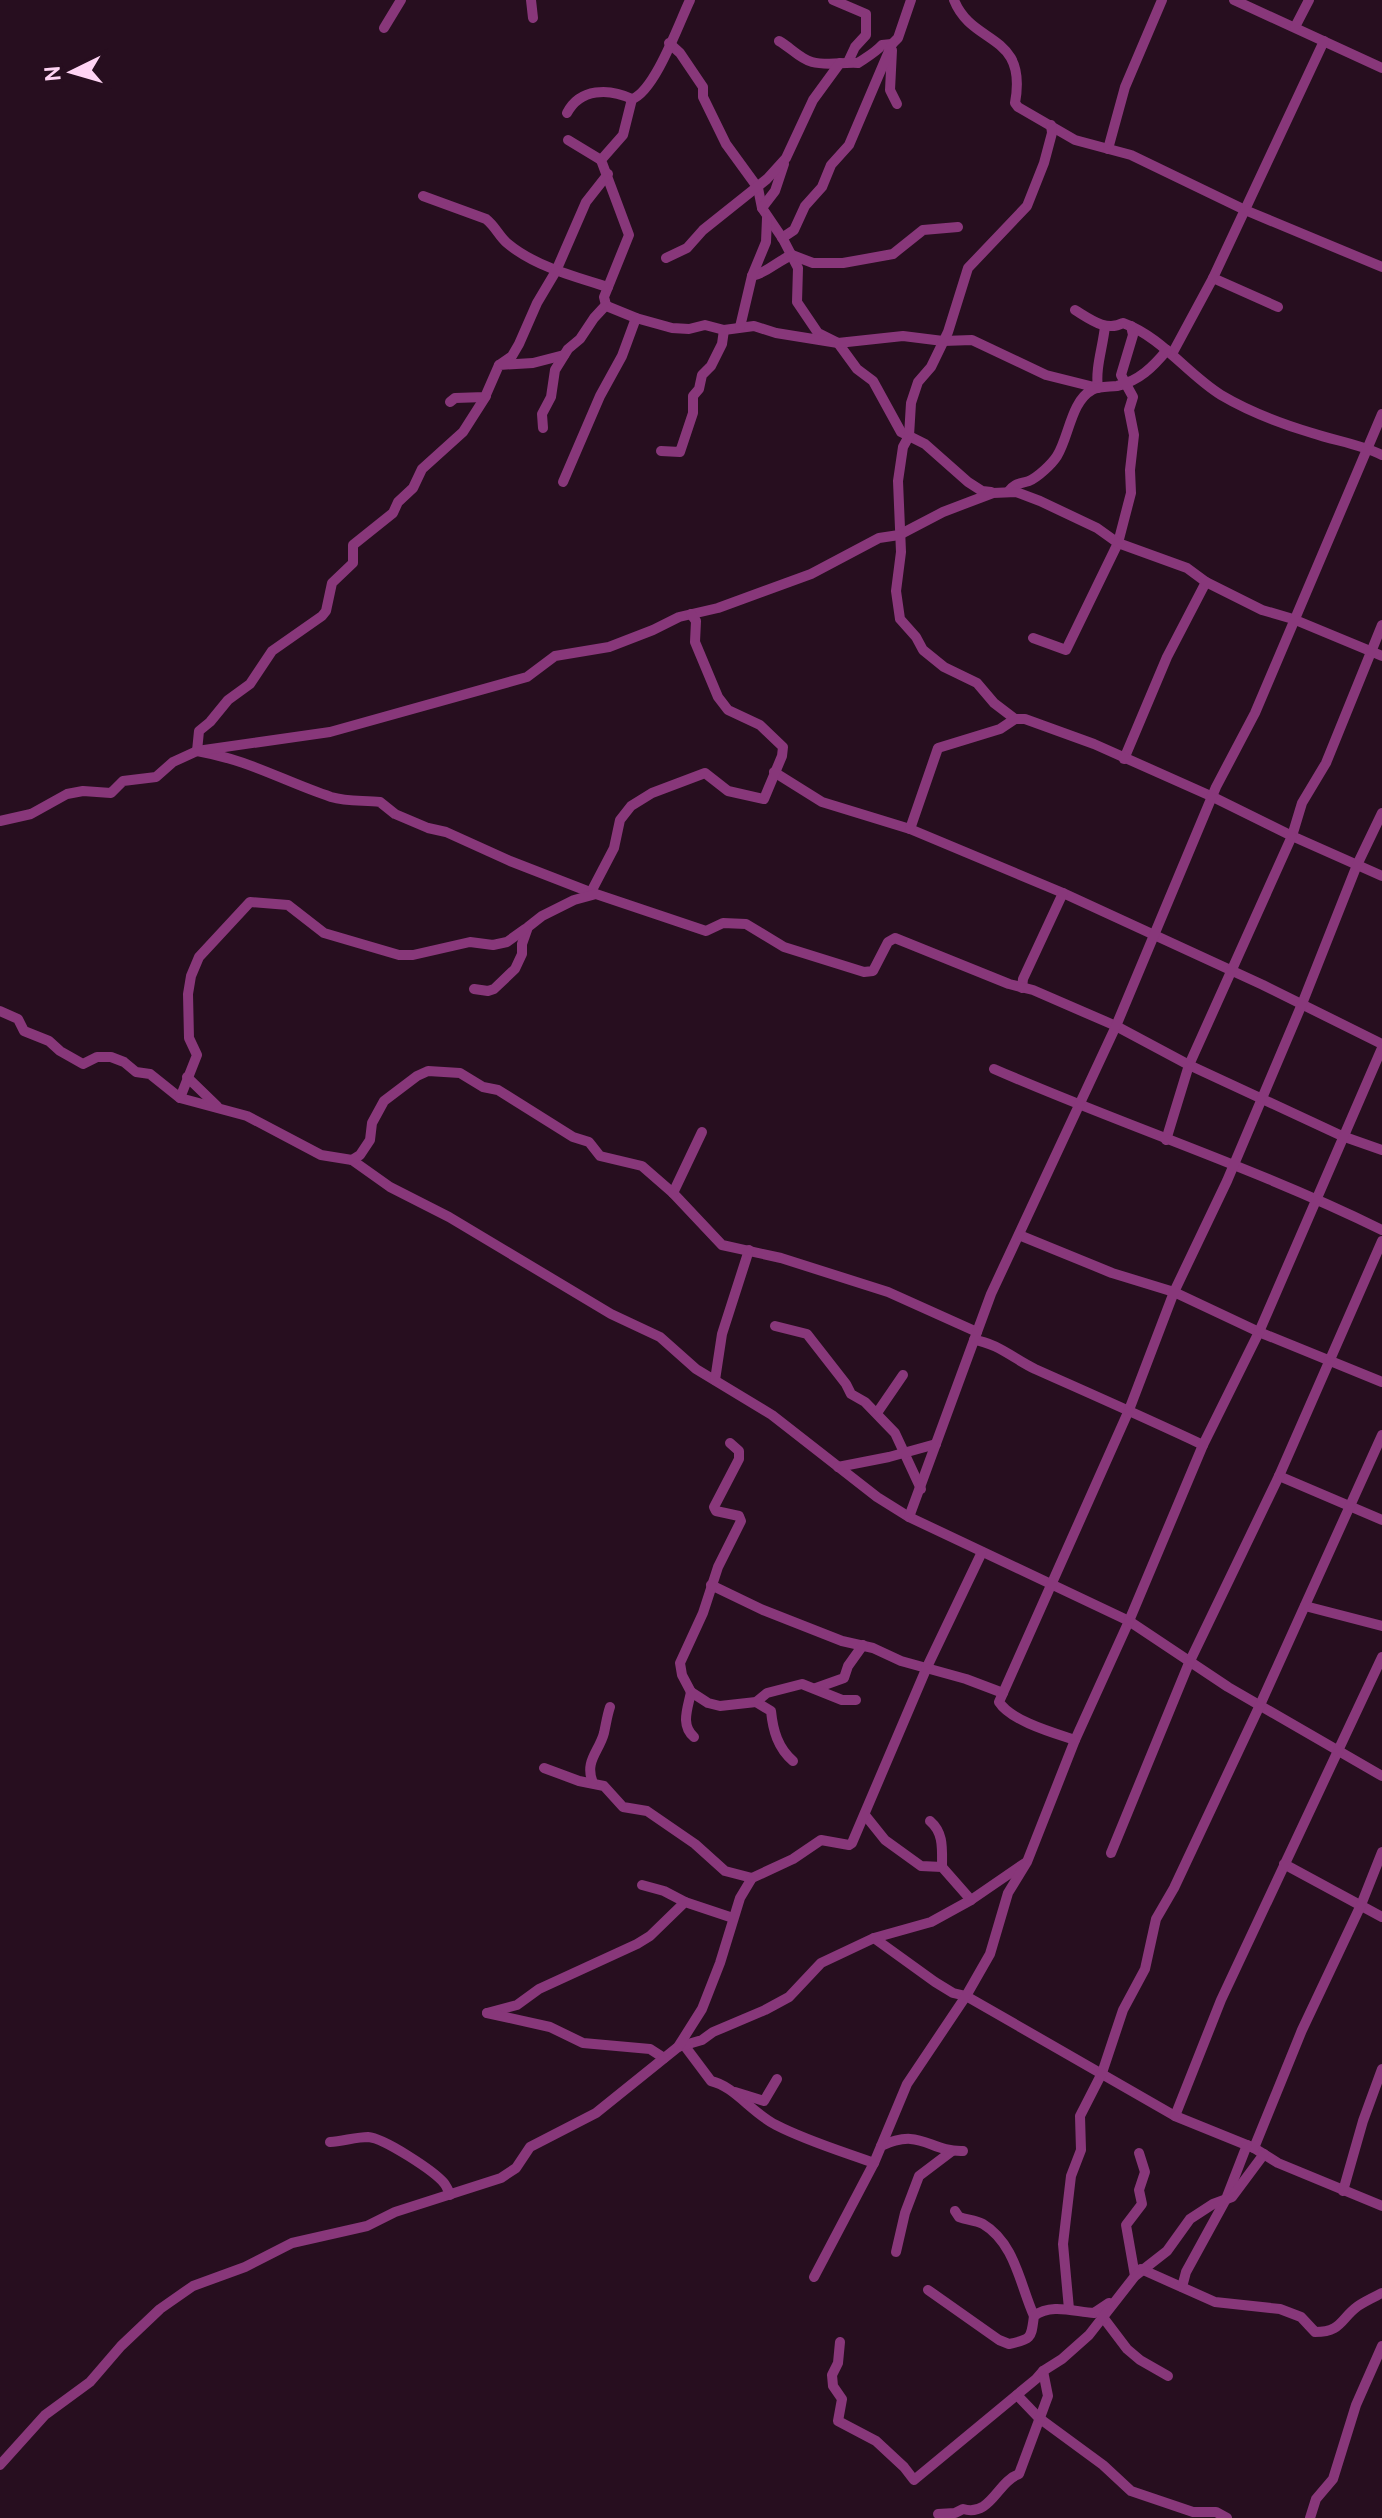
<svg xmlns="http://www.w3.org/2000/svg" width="1382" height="2518" font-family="Cabin,sans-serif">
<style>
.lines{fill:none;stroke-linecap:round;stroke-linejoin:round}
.street{stroke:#88377a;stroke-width:10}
</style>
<rect width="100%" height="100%" fill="#270e1f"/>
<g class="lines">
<!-- street -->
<g class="street">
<path d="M531 0 533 18"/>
<path d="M833 0 866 14V35L855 47 848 62"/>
<path d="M954 0C972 46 1028 32 1015 103L1018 107 1075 140 1131 155 1245 210 1382 267"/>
<path d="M1234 0 1382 68"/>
<path d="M1295 27 1309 0"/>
<path d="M384 28 401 0"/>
<path d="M779 41C790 47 800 59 812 62 827 66 843 62 858 63 867 57 876 52 882 45L892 44 898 38 911 0"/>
<path d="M669 43 680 53 703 87V97L726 144 758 188 762 208 783 239 798 268 797 302 818 333 838 343 857 369 873 381 901 432 925 444 968 482 982 491 991 492"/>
<path d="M892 50 890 90 897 104"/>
<path d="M632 99 623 135 601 160 629 235 604 297 606 305 609 307 636 318 672 328 689 329 705 325 724 330 754 326 776 333 838 343 903 336 943 341 972 340 1046 375 1098 388C1095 368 1103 347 1105 326"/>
<path d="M567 113C580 88 609 88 632 99 655 91 679 23 690 0"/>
<path d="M568 140 601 160"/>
<path d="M1108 149 1125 87 1162 0"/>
<path d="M423 196 486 219C495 226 499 236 507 243 534 266 575 277 608 287"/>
<path d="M762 208 775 191 784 164"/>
<path d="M782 238 794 230 805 206 822 187 831 165 849 145 892 44"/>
<path d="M666 258 687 248 703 230 767 179 786 158 813 100 840 63"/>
<path d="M752 276C769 272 777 261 792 255L813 263H843L893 254 923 230 958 227"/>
<path d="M1213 278 1278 307"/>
<path d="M1075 310C1090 319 1106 332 1123 323 1162 337 1187 374 1221 395 1248 411 1282 424 1312 433 1336 441 1360 444 1382 455"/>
<path d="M740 327 752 276 766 242 767 218"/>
<path d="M1172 354 1213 278 1324 41"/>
<path d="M499 365 512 356 519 344 537 303 556 271 586 202 608 174"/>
<path d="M486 396 463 432 422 469 413 488 398 502 393 513 353 545V563L332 583 326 611 322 616 272 651 250 684 228 700 210 722 199 731 197 751C249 760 283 781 331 797 348 802 364 800 380 802L395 814 428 828 446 832 510 861 595 894"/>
<path d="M450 402 455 398 485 397 499 365 533 363 564 355"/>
<path d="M543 428 542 414 551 397 555 370 568 349 580 339 594 318 606 305"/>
<path d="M661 451 680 452 693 413V396L699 389 702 375 711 366 722 344 724 330"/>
<path d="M563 482 600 396 622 356 636 318"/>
<path d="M1008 492C1014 483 1020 484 1029 481 1038 477 1052 464 1057 456 1069 437 1071 401 1092 390 1099 386 1109 387 1117 386 1139 381 1153 367 1167 350"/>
<path d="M1382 625 1326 763 1302 803 1292 836 1382 876"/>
<path d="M1033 638 1066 650 1118 543 1131 493 1130 470 1134 435 1129 410 1133 397 1121 375 1133 335 1131 326"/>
<path d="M1015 719 994 703 977 683 944 667 923 650 916 637 900 619 896 591 901 552 898 481 903 447 909 436 911 403 918 382 931 367 948 332 968 268 1027 206 1044 163 1052 133 1051 125"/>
<path d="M1124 759 1167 657 1206 582"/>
<path d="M774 772 822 802 910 829 1063 893 1263 985 1382 1044"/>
<path d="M0 821 31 814 67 794 83 791 111 793 123 781 156 777 173 762 197 751 330 732 527 677 555 656 609 647 653 630 679 617 718 608 811 574 879 538 899 535 943 512 993 493 1016 492 1040 501 1097 528 1118 543 1187 568 1206 582 1262 610 1293 619 1382 656"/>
<path d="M910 829 938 748 1000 729 1015 719H1025L1094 744 1213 797 1292 836 1189 1065 1166 1140"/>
<path d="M591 892 614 848 620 820 631 806 652 793 705 773 728 791 764 799 782 756 783 747 760 725 728 710 718 697 695 642 696 621 691 614"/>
<path d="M1022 988 1023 979 1063 893"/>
<path d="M474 989 488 991 494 989 515 969 522 954V944L528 927 542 916 574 900 596 894 706 931 723 923 746 924 784 947 864 972 873 971 888 942 895 938 1009 984 1033 990 1116 1026 1189 1065 1342 1136 1382 1150"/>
<path d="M0 1011 18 1019 24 1031 49 1041 60 1051 83 1064 97 1057H111L124 1062 136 1072 150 1074 180 1098 247 1116 321 1155 352 1160 390 1187 449 1217 611 1314 660 1337 696 1369 772 1415 877 1497 909 1517 1129 1621 1228 1687 1382 1776"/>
<path d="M994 1069C1122 1125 1256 1168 1382 1230"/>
<path d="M187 1077 217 1106"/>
<path d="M180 1098 197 1055 189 1038 188 994 191 976 199 957 250 902 288 905 324 933 399 955H413L470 942 493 945 507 942 525 929"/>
<path d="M352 1160 360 1155 370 1140 372 1123 384 1101 417 1076 428 1071 460 1073 483 1087 498 1090 573 1137 589 1142 600 1156 642 1166 673 1193 722 1245 781 1258 888 1292 977 1332"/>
<path d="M673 1193 702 1132"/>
<path d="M1019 1235 1112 1273 1174 1292 1259 1332 1382 1382"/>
<path d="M775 1326 807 1334 846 1384 851 1394 865 1402 895 1433 921 1489"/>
<path d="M974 1340C997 1343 1014 1359 1035 1369 1091 1394 1148 1419 1203 1445"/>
<path d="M715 1380 722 1334 749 1250"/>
<path d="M877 1413 903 1375"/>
<path d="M838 1467 889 1457 936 1444"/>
<path d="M1279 1476 1382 1520"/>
<path d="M909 1517 991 1294 1116 1026 1216 787 1255 713 1382 414"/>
<path d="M711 1585 763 1610 842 1641 873 1648 901 1661 966 1679 1003 1693"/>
<path d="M1305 1606 1382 1626"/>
<path d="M816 1688 844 1678 848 1666 863 1645"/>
<path d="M691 1692 682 1675 680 1663 703 1613 718 1567 741 1521 739 1516 716 1511 714 1507 739 1459V1451L730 1443"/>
<path d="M756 1702 771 1711C773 1731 778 1748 793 1761"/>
<path d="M694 1737C680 1725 688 1708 691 1692L708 1703 720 1706 756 1702 767 1693 802 1684 842 1700H856"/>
<path d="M1075 1740C1054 1733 1011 1721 999 1702L1129 1410 1174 1292 1227 1181 1302 1004 1357 865 1382 813"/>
<path d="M544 1768 579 1781 604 1786 623 1807 647 1811 695 1844 725 1871 752 1878"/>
<path d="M593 1783C584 1761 599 1752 604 1733 606 1724 607 1716 610 1707"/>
<path d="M865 1815 885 1840 921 1866 942 1867 971 1900"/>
<path d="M930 1821C944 1833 942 1849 942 1867"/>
<path d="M1111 1853 1189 1663 1279 1476 1382 1241"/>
<path d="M1284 1864 1382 1917"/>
<path d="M642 1885 664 1891 685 1902"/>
<path d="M874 1938 935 1982 953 1993 966 1996 1175 2116 1254 2148 1278 2163 1382 2206"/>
<path d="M487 2013 517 2005 539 1989 637 1944 650 1936 685 1902 733 1918"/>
<path d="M487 2013 550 2027 583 2043 650 2049 664 2058"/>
<path d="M684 2045 711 2081C734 2086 752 2113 776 2125 807 2141 841 2151 874 2163"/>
<path d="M678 2047 702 2040 713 2032 765 2010 789 1997 821 1963 874 1938 931 1922 971 1900 1025 1863"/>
<path d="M735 2092 764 2101 777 2079"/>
<path d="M1175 2116 1221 2000 1382 1657"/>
<path d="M330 2142C343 2141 357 2137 368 2137 384 2138 434 2171 444 2183 445 2184 450 2193 450 2195"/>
<path d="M881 2146C921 2127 929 2152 963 2151"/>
<path d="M1254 2148 1302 2030 1361 1905 1382 1852"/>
<path d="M1343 2191 1363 2121 1382 2069"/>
<path d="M955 2211 959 2217C967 2220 975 2220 983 2224 1015 2243 1020 2285 1034 2316"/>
<path d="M896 2252 905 2213 919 2176 952 2151"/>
<path d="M1141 2269 1215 2302 1280 2309 1301 2317 1315 2332C1342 2332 1340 2319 1358 2306 1365 2301 1374 2297 1382 2293"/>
<path d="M1135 2276 1126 2225 1142 2204 1139 2190 1145 2172 1139 2153"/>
<path d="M814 2277 874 2163 907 2084 966 1996 990 1954 1008 1893 1027 1862 1075 1740 1129 1621 1203 1445 1259 1332 1382 1048"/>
<path d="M1182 2287 1186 2272 1226 2199 1247 2145"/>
<path d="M928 2290 999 2340 1009 2344C1033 2339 1031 2337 1034 2316 1051 2303 1075 2312 1094 2313L1109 2303"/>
<path d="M1069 2309 1063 2244 1071 2176 1081 2150 1080 2116 1102 2073 1123 2010 1145 1969 1156 1919 1174 1888 1260 1705 1382 1435"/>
<path d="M1099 2312 1127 2349 1140 2360 1168 2376"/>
<path d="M840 2342 838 2363 832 2375 833 2386 842 2399 838 2421 876 2441 904 2467 914 2480 1036 2379 1043 2371 1062 2359 1089 2335 1135 2276 1167 2251 1190 2219 1213 2204 1232 2197 1264 2154"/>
<path d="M1017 2395 1039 2418 1103 2465 1131 2491 1193 2512H1216L1227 2518"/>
<path d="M0 2465 45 2415 90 2382 121 2346 160 2309 193 2286 245 2267 292 2243 367 2226 395 2212 501 2178 516 2168 530 2147 596 2113 678 2047 702 2009 720 1963 740 1898 752 1878 793 1859 821 1840 849 1845 852 1843 927 1667 982 1552"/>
<path d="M938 2514 955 2513 963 2509C991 2517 997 2482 1019 2474L1048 2396 1043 2371"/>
<path d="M1310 2518 1316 2499 1333 2479 1356 2405 1382 2346"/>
</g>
</g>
<!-- north arrow -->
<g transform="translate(72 72) rotate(265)" stroke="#270e1f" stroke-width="6" paint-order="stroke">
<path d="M0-6L14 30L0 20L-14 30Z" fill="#ffd4f4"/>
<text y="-12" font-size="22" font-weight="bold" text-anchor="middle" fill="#ffd4f4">N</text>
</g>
</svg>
